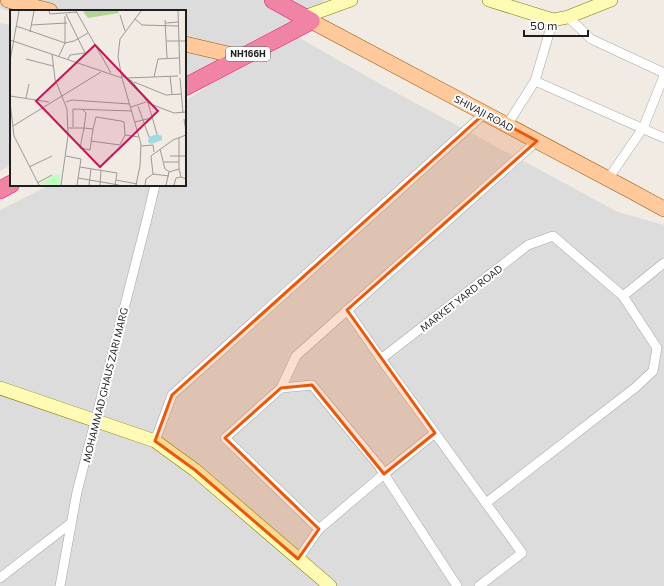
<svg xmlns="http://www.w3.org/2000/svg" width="664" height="586" font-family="Commissioner,sans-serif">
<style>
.residential{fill:#dddcdc}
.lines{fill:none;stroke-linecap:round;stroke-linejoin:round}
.street-casing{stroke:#a6a6a6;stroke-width:10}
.secondary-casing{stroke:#7c7c00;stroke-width:14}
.primary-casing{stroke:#9a5600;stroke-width:16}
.highway-casing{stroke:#ed1376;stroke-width:18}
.street{stroke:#fff;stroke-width:9}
.secondary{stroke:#fffbb4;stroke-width:13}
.primary{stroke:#ffc99b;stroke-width:15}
.highway{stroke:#f084a4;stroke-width:17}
.marked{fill:#e8590c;fill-opacity:0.2;stroke:#e8590c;stroke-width:3;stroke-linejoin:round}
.labels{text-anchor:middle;stroke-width:4;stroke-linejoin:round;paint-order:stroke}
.shield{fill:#fff;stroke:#626262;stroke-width:1}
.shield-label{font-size:9px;font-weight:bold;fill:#1f1f1f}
.street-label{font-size:10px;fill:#1f1f1f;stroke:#fff}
.inset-road{fill:none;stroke:#9d9995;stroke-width:1}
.view{fill:#c2185b;fill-opacity:0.15;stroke:#c2185b;stroke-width:2}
.inset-edge{fill:none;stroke:#1f1f1f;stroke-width:2}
</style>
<rect width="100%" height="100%" fill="#f1ebe4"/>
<!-- residential -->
<g class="residential">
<path d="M0 0H325L304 17 185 77V67L190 68 185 66V11L11 12 0 8Z"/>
<path d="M0 23 11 25V165L0 171Z"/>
<path d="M289 32 382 85 618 212 664 225V586H0V210L50 185H185V101Z"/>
</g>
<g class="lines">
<defs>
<g id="street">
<path d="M568 17 591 39 664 73"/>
<path d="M535 81 664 138"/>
<path d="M507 125 535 81 553 20"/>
<path d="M608 179 643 128 664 76"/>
<path d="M347 310 381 359"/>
<path d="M281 388 312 385 379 466 384 474 319 529 298 559"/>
<path d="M435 433 522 553 479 586"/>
<path d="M155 441 172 395 485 113"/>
<path d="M486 503 636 387 653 371 657 348 623 296"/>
<path d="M319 529 225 438 281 388 296 356 537 141"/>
<path d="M0 578 71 523"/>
<path d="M60 586 77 492 147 219 155 185"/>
<path d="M457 586 384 474 435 433 381 359 528 245 553 236 623 296 664 263"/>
</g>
<g id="secondary">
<path d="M489 0 553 20 568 17 611 0"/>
<path d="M304 17 351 0"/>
<path d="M0 388 155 441 195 470 330 586"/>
</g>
<g id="primary">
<path d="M8 0 50 11"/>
<path d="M311 21 631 191 664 209"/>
<path d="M185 44 228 54"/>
</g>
<g id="highway">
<path d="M273 0 311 21"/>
<path d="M185 87 311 21"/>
<path d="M0 190 11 184"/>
</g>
</defs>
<!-- street casing -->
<use href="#street" class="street-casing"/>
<!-- secondary casing -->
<use href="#secondary" class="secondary-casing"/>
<!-- primary casing -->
<use href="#primary" class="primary-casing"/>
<!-- highway casing -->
<use href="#highway" class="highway-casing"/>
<!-- street -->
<use href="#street" class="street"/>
<!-- secondary -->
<use href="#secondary" class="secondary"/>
<!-- primary -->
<use href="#primary" class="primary"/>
<!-- highway -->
<use href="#highway" class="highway"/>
</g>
<!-- marked area -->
<path class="marked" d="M485 113 537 141 347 310 435 433 384 474 312 385 281 388 225 438 319 529 298 559 195 470 155 441 172 395Z"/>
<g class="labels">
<!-- shield labels -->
<rect class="shield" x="226" y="47" width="44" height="14" rx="3"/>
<g class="shield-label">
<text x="248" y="57">NH166H</text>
</g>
<!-- street labels -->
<g class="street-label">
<text transform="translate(484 113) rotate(28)" y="4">SHIVAJI ROAD</text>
<text transform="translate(461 298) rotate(-38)" y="4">MARKET YARD ROAD</text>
<text transform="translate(105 385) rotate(-76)" y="4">MOHAMMAD GHAUS ZARI MARG</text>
</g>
</g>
<!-- overview -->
<g transform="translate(10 10)">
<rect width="176" height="176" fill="#f1ebe4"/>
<path d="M73 1H108L109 3 78 8Z" fill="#afd495"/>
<path d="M51 164 49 175 29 174 42 166Z" fill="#bfffbd"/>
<path d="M147 124 152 126V130L141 134 138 132 139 127Z" fill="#a0dbe3"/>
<path class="inset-road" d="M39 1 40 4 67 2M66 1 101 63M168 1 170 64M56 4 75 43 60 45 58 49M110 5 115 21M55 6V33L64 31 78 23M125 9 132 15 168 16M155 10 157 48M156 13 168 12M21 15 57 13M6 16 55 33 49 46M20 22 24 1M0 30 112 68M157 31H176M42 44 45 69 57 99 58 126 51 175M16 49 43 56M0 51 9 1M112 66 122 71 138 93 164 103 176 102M160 66 162 84M144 67 148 49 169 48M112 68 131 134 130 156 126 175M112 68 108 47 110 29 131 1M117 68 168 66M170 68 173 103M124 72 156 85 171 84M0 86 39 92M16 88 19 74M0 92 4 126 29 175M56 92 62 90 120 94M138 93 147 124M128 96 139 127M121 97 136 92M174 109 176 121M125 112 141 108M3 116 91 62M63 117V99L122 101M58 118H74L76 103 73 100M83 119 80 140 70 138 74 118 83 119 86 107 111 111 114 112 115 125 129 127M81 131 110 135 115 125M131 136 143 135 144 142M150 139 155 159 160 162M56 146 71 149 67 175M160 146H176M154 152H169M19 157 42 146M70 157 107 163 105 175M169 159 171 167 176 169M143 164 159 166M68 168 109 175M106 170 127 174M27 173 42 165M79 175 81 159M90 175 91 161M135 175 136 169 143 164 141 146 163 130 176 125M156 175 159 162 169 159V128M164 175 166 168 171 167"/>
<path class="view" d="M85 35 148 101 90 157 26 91Z"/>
<rect width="176" height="176" class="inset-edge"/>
</g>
<!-- scale -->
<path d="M524 30v6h64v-6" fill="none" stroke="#1f1f1f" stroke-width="2"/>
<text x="530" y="30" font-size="12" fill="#1f1f1f" stroke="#ffffff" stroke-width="3" paint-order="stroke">50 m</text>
</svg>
